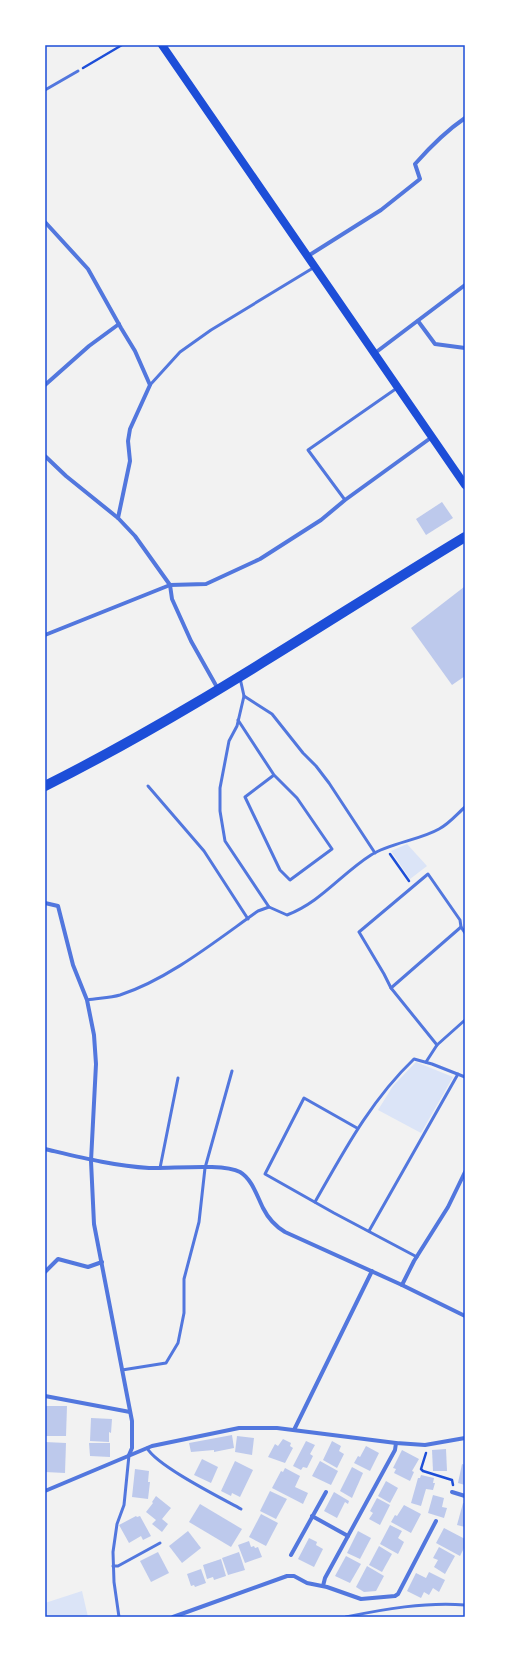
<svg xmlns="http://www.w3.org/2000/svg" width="510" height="1662" font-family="Literata,serif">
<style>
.green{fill:#dbe4f7}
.building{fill:#bdc9ec}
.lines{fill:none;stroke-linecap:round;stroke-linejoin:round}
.path{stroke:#1d4ed8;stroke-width:2.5}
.service{stroke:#5277de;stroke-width:3}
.minor{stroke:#5277de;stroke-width:4}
.secondary{stroke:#1d4ed8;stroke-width:8}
.primary{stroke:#1d4ed8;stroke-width:10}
.neatline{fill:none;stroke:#1d4ed8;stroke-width:1.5}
</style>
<rect width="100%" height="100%" fill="#f2f2f2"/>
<!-- green -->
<g class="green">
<path d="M407 844 427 866 410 879 391 851Z"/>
<path d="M416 1062 453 1077 421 1133 378 1110 393 1086Z"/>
<path d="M82 1591 88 1617H45V1603Z"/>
</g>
<!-- building -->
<g class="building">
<path d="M442 502 453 518 426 535 416 519Z"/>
<path d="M464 587 465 676 452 685 411 628Z"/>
<path d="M45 1406H67L66 1436H45Z"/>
<path d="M91 1418 112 1419 111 1433 109 1432V1442L90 1441Z"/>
<path d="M232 1435 234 1448 214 1452V1450L191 1452 189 1443Z"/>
<path d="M237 1436 254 1438 252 1455 235 1452Z"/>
<path d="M283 1439 291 1443 290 1446 293 1448 285 1463 268 1457 275 1444 278 1446Z"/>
<path d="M306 1441 315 1445 310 1454 313 1456 307 1468 303 1467 301 1470 293 1466Z"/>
<path d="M332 1441 341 1446 339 1451 344 1454 337 1468 323 1460Z"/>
<path d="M45 1442 66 1443 65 1473 45 1472Z"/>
<path d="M89 1443H110V1457L90 1456Z"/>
<path d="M366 1446 379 1453 370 1471 354 1463 358 1456 360 1457Z"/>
<path d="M446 1449 447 1471H433L432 1450Z"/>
<path d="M402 1450 419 1459 412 1471 414 1472 410 1481 394 1473 396 1469 393 1468Z"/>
<path d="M202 1459 218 1467 211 1483 194 1475Z"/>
<path d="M235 1461 253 1470 240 1497 232 1493 231 1496 221 1491Z"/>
<path d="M320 1461 338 1471 331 1485 312 1476Z"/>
<path d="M462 1464 465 1465V1485L458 1483Z"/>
<path d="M352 1467 363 1473 352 1498 340 1491Z"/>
<path d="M285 1468 300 1476 295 1487 308 1493 303 1504 272 1488 281 1471 283 1472Z"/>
<path d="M135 1469 149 1471 148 1482H150L148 1499 132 1497Z"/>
<path d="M421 1475 434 1478 433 1483H435L433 1490 426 1489 421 1506 411 1503 418 1478H420Z"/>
<path d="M386 1481 398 1488 390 1503 378 1496Z"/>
<path d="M270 1491 287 1499 276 1519 260 1511Z"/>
<path d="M334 1492 349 1501 348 1504 345 1502 337 1518 324 1511Z"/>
<path d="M433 1495 444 1498 442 1507 447 1508 444 1518 428 1513Z"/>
<path d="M156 1496 171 1508 162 1519 168 1524 162 1532 152 1524 156 1520 146 1512 153 1503 152 1502Z"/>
<path d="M377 1498 390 1505 380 1525 369 1519 373 1513 370 1511Z"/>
<path d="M463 1503H465V1527L457 1525Z"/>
<path d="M200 1504 242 1529 231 1547 189 1522Z"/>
<path d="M404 1505 421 1514 411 1533 391 1522 395 1515 397 1516Z"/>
<path d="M261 1514 278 1523 266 1546 249 1537Z"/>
<path d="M136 1516 137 1517 140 1516 151 1536 143 1540 141 1536 129 1543 119 1525Z"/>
<path d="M390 1525 402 1531 398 1538 404 1542 398 1554 380 1544Z"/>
<path d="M444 1528 465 1539V1546L460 1556 436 1543Z"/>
<path d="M188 1531 201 1548 182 1563 169 1546Z"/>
<path d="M358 1531 371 1538 360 1559 347 1553Z"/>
<path d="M309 1538 317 1542 316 1545 323 1549 314 1567 298 1559Z"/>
<path d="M249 1541 251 1547 254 1546 255 1548 258 1547 262 1557 245 1563 238 1545Z"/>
<path d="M379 1546 392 1554 382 1572 369 1565Z"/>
<path d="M439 1547 455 1556 445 1574 434 1567 438 1560 433 1558Z"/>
<path d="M158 1552 169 1573 151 1582 140 1561Z"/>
<path d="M239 1552 245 1570 228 1575 222 1558Z"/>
<path d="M346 1556 361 1564 350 1583 335 1576Z"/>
<path d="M221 1559 226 1576 214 1580 213 1577 207 1579 203 1565Z"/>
<path d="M367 1566 384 1576 376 1591 364 1592 356 1587Z"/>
<path d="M201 1569 206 1583 195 1587 194 1585 191 1586 187 1574Z"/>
<path d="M429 1572 445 1580 439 1592 433 1588 429 1595 424 1592 421 1598 407 1591 416 1573 426 1578Z"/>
</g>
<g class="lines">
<!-- path -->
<g class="path">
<path d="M83 68 122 45"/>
<path d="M390 854 409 881"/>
<path d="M426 1453 421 1469 423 1471 452 1480 453 1485"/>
</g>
<!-- service -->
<g class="service">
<path d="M45 90 78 71"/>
<path d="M150 385 180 352 211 330 313 268"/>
<path d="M345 500 308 450 397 388"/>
<path d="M240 678 244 696 237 726 229 741 220 788V811L225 841 269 907"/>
<path d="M244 696 272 714 303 753 316 766 329 783 375 853"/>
<path d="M238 720 274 775 297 798 332 849 290 880 280 870 245 797 274 775"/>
<path d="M148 786 204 851 248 919"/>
<path d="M391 988 461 927"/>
<path d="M87 1000C98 998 110 998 120 995 169 979 217 940 258 911L269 907 287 915C321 902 341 874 371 855 390 843 420 840 439 829 449 824 457 814 465 807"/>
<path d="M437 1045 391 988 384 974 359 932 428 874 460 920 461 927 465 933"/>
<path d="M426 1062 437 1045 465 1020"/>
<path d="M357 1128 304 1098 265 1174 334 1213 417 1257"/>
<path d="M160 1168 178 1078"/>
<path d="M315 1202C344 1151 371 1100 414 1059L432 1064 465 1077"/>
<path d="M369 1231 458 1074"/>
<path d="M122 1370 166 1363 178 1343 184 1313V1279L199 1222 205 1168 232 1071"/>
<path d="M147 1448C157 1466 221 1498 241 1509"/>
<path d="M113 1566H118L160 1543"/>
<path d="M119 1617 114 1582 113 1552 117 1524 124 1505 129 1455"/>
<path d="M346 1617C384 1609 425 1602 465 1605"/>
</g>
<!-- minor -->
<g class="minor">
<path d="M45 222 88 269 121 328 135 351 150 385 130 429 128 441 130 461 118 518 135 536 170 585 172 599 191 641 218 689"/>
<path d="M308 256 381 210 420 179 415 164C430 147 446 131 465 118"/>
<path d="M418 321 435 344 465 348"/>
<path d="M375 353 465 285"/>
<path d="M45 385 89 346 119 324"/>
<path d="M45 456 66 476 118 518"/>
<path d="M45 635 170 585 206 584 260 559 321 520 345 500 432 437"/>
<path d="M45 903 58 906 73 965 87 1000 94 1035 96 1064 91 1161 94 1224 132 1421V1448L129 1455"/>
<path d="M45 1149C79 1157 114 1166 149 1168 170 1169 223 1163 240 1172 252 1179 257 1196 263 1208 268 1218 275 1226 285 1232L402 1285 465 1316"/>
<path d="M45 1272 58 1259 88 1267 102 1262"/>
<path d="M402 1285 414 1261 448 1207 465 1172"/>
<path d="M45 1396 130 1412"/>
<path d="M294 1430 372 1271"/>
<path d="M45 1491 152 1446 239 1428H277L396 1443 425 1445 465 1438"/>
<path d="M452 1492 465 1496"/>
<path d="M312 1516 348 1536"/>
<path d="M291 1555 326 1492"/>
<path d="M323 1586 325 1578 395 1450 396 1443"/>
<path d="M173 1617 287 1576H294L307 1583 327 1587 361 1599 395 1596 398 1594 436 1521"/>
</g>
<!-- secondary -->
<path class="secondary" d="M162 45 465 485"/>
<!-- primary -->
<path class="primary" d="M45 786C191 713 326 621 465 537"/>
</g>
<!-- border -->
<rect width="510" height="1662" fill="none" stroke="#ffffff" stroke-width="92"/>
<rect x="46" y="46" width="418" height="1570" class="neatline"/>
</svg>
